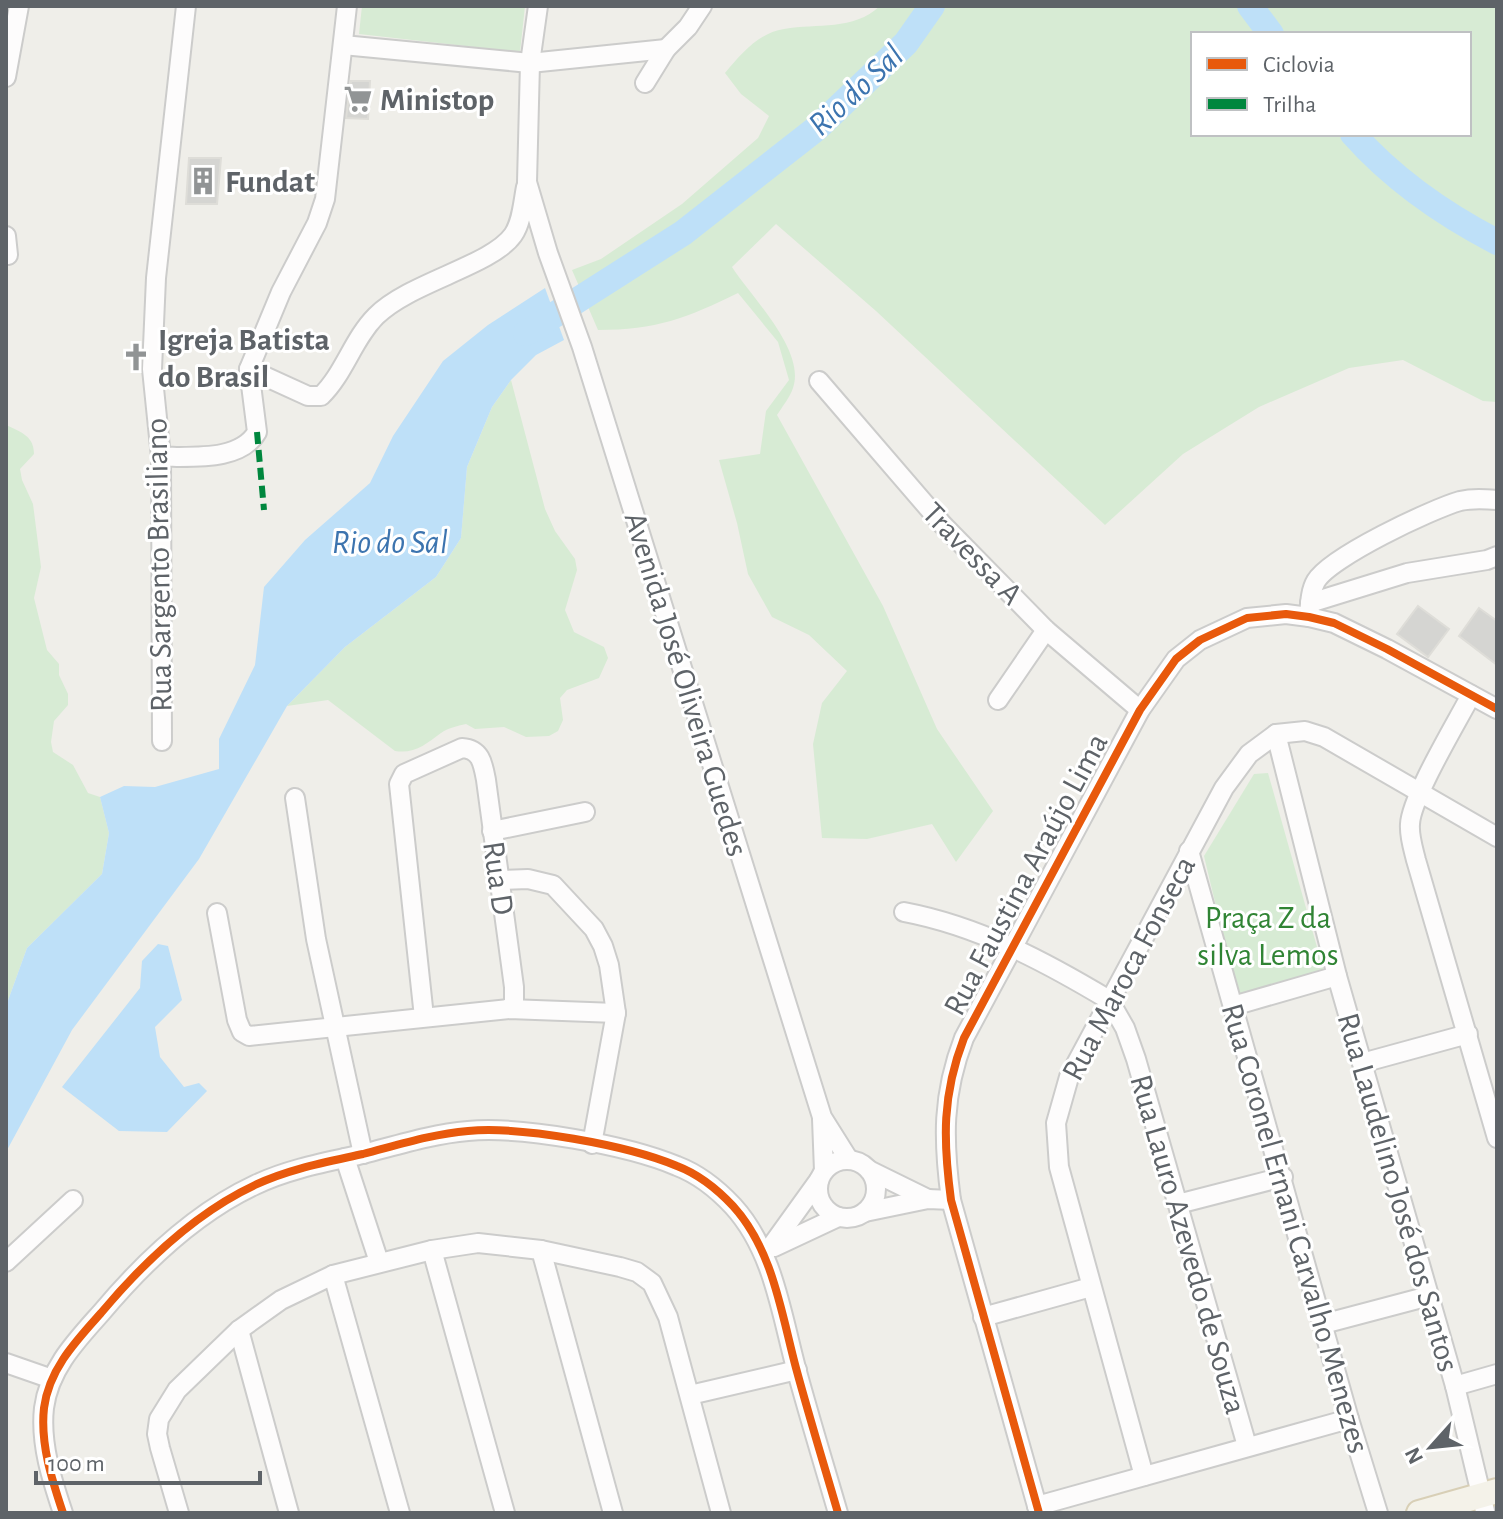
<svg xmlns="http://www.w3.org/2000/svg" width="1503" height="1519" font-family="'Alegreya Sans',sans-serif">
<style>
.green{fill:#d7ebd4;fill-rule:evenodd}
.water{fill:#bee0f8}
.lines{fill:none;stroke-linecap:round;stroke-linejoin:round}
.river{stroke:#bee0f8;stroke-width:26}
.building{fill:#d5d5d2;stroke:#deddd8;stroke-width:2}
.minor-casing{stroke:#cccccb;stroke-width:22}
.major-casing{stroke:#d8cfb6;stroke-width:28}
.minor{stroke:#fdfcfc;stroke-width:18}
.major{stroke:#f4f2e9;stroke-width:24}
.quiet{stroke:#00873e;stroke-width:6;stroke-dasharray:12 6;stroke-linecap:butt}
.cycleway-casing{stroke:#fff;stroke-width:13}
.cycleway{stroke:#e8590c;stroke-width:8}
.labels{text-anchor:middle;stroke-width:6;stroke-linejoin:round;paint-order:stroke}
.poi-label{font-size:32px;font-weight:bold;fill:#5e6368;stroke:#fff;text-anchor:start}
.street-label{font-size:32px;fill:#5e6368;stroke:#fff}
.park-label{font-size:32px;fill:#308434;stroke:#fff}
.water-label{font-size:34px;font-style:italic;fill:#3c74af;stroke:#fff}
</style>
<rect width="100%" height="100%" fill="#efeee9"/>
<!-- green -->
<g class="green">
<path d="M362 6H525L520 52 359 34Z"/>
<path d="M880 6H1497V402L1483 401 1403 360 1349 368 1259 407 1183 454 1105 525 876 311 776 224 732 267C751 297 806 350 793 388 790 397 782 407 777 415L883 606 937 729 993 811 956 862 932 824 867 839 822 838 813 744 822 703 847 671 809 635 772 617 748 574 737 523 719 460 760 454 766 411 789 380 778 342 738 293C687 318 656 330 598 330L572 270 601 259 682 204 758 138 769 116 741 94 725 73C741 54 758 33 784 29 818 23 853 31 880 6ZM1469 34V134H1193V34Z"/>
<path d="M511 380 545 509 555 531 575 559 577 570 565 610 574 632 604 647 608 658 599 678 567 690 560 698 563 720 558 731 549 736 526 737 504 727 475 729 466 724C457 726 448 728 441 733 426 744 415 754 395 751L328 700 287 706 345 647 436 577 461 538 467 467 492 407Z"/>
<path d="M6 425C21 432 34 436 34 454L20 469 22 480 33 504 41 567 34 598 47 650 59 664V675L68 694V705L54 721 51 742 53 752 73 765 88 793 100 797 109 833 102 874 27 948 6 1006Z"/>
<path d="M1268 773 1324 972 1238 998 1204 856 1254 774Z"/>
</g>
<!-- water -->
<g class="water">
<path d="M545 288 564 340 536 355 511 380 492 407 467 467 461 538 436 577 345 647 287 706 199 859 72 1030 6 1152V1006L27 948 102 874 109 833 100 797 124 786 155 787 219 769V739L255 665 264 587 305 540 370 483 393 436 443 361 488 325Z"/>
<path d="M158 944 168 946 182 1000 155 1027 160 1057 184 1087 199 1083 207 1091 167 1132 119 1131 62 1087 140 988 142 961Z"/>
</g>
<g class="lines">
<!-- river -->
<g class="river">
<path d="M1250 6 1271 34"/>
<path d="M1353 134C1392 178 1445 215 1497 242"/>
<path d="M526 333 683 233 817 128 906 43 932 6"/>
</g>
</g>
<!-- building -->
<g class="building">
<path d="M351 81H370L368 119 346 118Z"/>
<path d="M189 158H221L217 204H186Z"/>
<path d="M1418 606 1449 629 1428 657 1397 634Z"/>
<path d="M1479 608 1497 621V665L1459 636Z"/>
</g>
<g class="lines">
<defs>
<g id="minor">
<path d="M538 6 530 63 527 182 548 253 582 347 822 1117 849 1160"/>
<path d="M343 45 530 63 666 49"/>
<path d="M6 77 19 6"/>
<path d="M645 83 666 49 688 27 702 6"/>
<path d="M6 236 8 255"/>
<path d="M249 369 308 396H321C344 374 353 339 376 316 410 282 491 266 513 235 522 222 523 202 526 187"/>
<path d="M819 381 943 525 1046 630 1140 710"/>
<path d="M161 457C191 456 240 462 257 432L249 369 281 292 317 223 325 199 347 6"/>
<path d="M1310 603 1407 573 1487 560 1497 556"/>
<path d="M1309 617C1310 605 1310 591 1316 581 1330 557 1432 509 1460 501 1473 498 1485 499 1497 500"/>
<path d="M1471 695C1457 722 1411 798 1410 824 1409 836 1413 848 1416 860L1497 1138"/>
<path d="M998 700 1046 630"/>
<path d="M1276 734 1337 976 1455 1386 1485 1511"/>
<path d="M162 741 161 457 152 369 156 278 186 6"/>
<path d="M295 798 316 939 363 1154"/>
<path d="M492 831 585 812"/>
<path d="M1189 851 1349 1419 1378 1513"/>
<path d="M500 880 528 879 553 885 594 929 603 946 609 965 616 1013 592 1144"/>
<path d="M904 912C978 926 1044 961 1109 1000L1125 1028 1136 1059 1247 1446"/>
<path d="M217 913 237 1020 242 1032 249 1036 509 1009 616 1013"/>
<path d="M1233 1006 1337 976"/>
<path d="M424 1017 399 784 404 774 462 748C481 749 483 764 486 780L514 987V1003L509 1009"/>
<path d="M1362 1063 1468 1034"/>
<path d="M822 1119 824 1171"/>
<path d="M345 1158 379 1262"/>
<circle cx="847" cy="1189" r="29"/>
<path d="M869 1170 928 1199"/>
<path d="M1178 1204 1283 1177"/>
<path d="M865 1212 928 1199 951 1200"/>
<path d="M774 1247 838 1217"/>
<path d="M770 1248 819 1180"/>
<path d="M432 1250 505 1513"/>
<path d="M541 1250 613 1513"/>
<path d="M6 1262 73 1200"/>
<path d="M333 1275 400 1513"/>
<path d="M983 1317 1091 1287"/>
<path d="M1323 1324 1429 1296"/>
<path d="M239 1330 289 1513"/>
<path d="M6 1363 52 1379"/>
<path d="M1455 1386 1497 1374"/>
<path d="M690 1395 797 1370"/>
<path d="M1144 1476 1059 1167 1056 1123 1069 1077 1224 788 1249 754 1276 734 1305 731 1324 737 1497 837"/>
<path d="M1037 1506 1349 1419"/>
<path d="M63 1513C52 1480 40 1444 44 1408 49 1369 76 1341 101 1313 143 1263 195 1213 255 1185 288 1169 327 1162 363 1154 398 1145 432 1134 468 1131 521 1126 627 1145 677 1166 698 1174 718 1190 733 1206 773 1250 781 1312 796 1368 809 1416 824 1465 838 1513"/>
<path d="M179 1513 160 1448 157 1434 159 1419 177 1390 239 1330 281 1300 333 1275 432 1250 478 1243 541 1250 620 1267 637 1272 652 1283 668 1317 721 1513"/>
<path d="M1039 1513 951 1200C943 1140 942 1095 964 1038L1140 710 1176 659 1200 640 1247 618 1286 614 1309 617 1334 623 1387 649 1497 709"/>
</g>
<path id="major" d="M1419 1513 1497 1491"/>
</defs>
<!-- minor casing -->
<use href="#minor" class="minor-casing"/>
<!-- major casing -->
<use href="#major" class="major-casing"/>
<!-- minor -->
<use href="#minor" class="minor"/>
<!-- major -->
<use href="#major" class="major"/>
<!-- quiet -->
<path class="quiet" d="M257 432 264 510"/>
<defs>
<g id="cycleway">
<path d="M63 1513C52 1480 40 1444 44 1408 49 1369 76 1341 101 1313 143 1263 195 1213 255 1185 288 1169 327 1162 363 1154 398 1145 432 1134 468 1131 521 1126 627 1145 677 1166 698 1174 718 1190 733 1206 773 1250 781 1312 796 1368 809 1416 824 1465 838 1513"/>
<path d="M1039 1513 951 1200C943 1140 942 1095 964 1038L1140 710 1176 659 1200 640 1247 618 1286 614 1309 617 1334 623 1387 649 1497 709"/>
</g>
</defs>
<!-- cycleway casing -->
<use href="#cycleway" class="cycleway-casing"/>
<!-- cycleway -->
<use href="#cycleway" class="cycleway"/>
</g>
<!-- icons -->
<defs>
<symbol id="supermarket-bare" viewBox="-9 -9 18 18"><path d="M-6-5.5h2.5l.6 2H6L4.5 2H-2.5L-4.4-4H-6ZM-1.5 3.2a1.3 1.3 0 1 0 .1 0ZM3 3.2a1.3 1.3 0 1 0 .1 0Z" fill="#919495" stroke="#fff" stroke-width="2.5" paint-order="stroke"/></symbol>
<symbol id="building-bare" viewBox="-9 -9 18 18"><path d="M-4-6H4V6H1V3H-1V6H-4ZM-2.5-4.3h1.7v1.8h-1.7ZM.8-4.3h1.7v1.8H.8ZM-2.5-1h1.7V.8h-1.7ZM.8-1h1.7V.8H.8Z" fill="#919495" stroke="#fff" stroke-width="2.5" paint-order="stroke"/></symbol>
<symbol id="church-bare" viewBox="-9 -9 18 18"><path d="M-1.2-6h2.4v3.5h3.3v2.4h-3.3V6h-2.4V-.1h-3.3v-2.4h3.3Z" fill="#919495" stroke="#fff" stroke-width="2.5" paint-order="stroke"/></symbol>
</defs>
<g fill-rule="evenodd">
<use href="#supermarket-bare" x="338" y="79" width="40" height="40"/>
<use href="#building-bare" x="183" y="161" width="40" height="40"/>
<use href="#church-bare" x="116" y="337" width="40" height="40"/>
</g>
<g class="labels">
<!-- poi labels -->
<g class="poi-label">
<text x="380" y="110">Ministop</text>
<text x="225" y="192">Fundat</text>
<text x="158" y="350">Igreja Batista<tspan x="158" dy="37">do Brasil</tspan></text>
</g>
<!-- street labels -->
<g class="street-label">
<text transform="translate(973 553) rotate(46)" y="11">Travessa A</text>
<text transform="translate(158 565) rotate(-91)" y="11">Rua Sargento Brasiliano</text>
<text transform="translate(687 684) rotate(73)" y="11">Avenida José Oliveira Guedes</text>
<text transform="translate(1025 874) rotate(-62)" y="11">Rua Faustina Araújo Lima</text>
<text transform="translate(499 878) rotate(82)" y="11">Rua D</text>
<text transform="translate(1128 968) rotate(-62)" y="11">Rua Maroca Fonseca</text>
<text transform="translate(1399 1192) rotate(74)" y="11">Rua Laudelino José dos Santos</text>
<text transform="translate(1296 1228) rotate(74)" y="11">Rua Coronel Ernani Carvalho Menezes</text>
<text transform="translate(1189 1244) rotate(74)" y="11">Rua Lauro Azevedo de Souza</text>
</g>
<!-- park labels -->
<g class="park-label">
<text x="1268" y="928">Praça Z da<tspan x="1268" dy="37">silva Lemos</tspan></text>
</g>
<!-- water labels -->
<g class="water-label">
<text transform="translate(855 89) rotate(-43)" y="12">Rio do Sal</text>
<text x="390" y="553">Rio do Sal</text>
</g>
</g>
<!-- border -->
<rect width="1503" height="1519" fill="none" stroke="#5e6368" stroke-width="16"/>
<!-- legend -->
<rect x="1191" y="32" width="280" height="104" fill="#ffffff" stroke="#bfc1c3" stroke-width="2"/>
<rect x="1207" y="58" width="40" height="12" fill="#e8590c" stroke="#bfc1c3" stroke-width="2"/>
<text x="1263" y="72" font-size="24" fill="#5e6368">Ciclovia</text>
<rect x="1207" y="98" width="40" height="12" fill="#00873e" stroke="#bfc1c3" stroke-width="2"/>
<text x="1263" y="112" font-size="24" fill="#5e6368">Trilha</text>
<!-- north arrow -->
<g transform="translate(1431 1447) rotate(243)" stroke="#ffffff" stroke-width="6" paint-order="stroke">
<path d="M0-6L14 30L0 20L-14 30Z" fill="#5e6368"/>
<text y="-12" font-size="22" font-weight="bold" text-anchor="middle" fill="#5e6368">N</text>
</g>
<!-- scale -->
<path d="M36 1471v12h224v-12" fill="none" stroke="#5e6368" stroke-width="4"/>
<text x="48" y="1471" font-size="24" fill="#5e6368" stroke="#ffffff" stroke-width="6" paint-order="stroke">100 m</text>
</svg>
